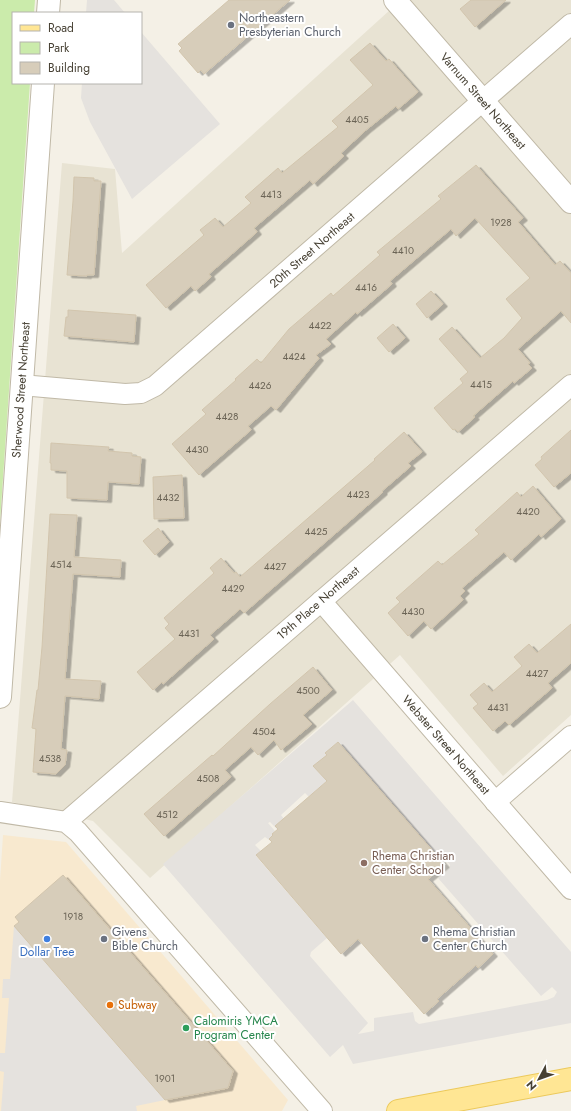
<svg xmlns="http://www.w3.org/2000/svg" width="571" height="1111" font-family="Jost,sans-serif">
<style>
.residential{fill:#e8e3d3}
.commercial{fill:#f8e9cf}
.green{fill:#cbebab}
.parking{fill:#e5e2de;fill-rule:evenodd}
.building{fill:#d7cdba;stroke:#d2c5ad;filter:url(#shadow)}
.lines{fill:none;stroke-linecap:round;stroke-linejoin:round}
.minor-casing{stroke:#c0b9a7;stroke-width:22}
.tertiary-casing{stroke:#c0b9a7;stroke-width:24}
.primary-casing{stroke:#ecc95b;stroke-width:24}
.minor{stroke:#fff;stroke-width:20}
.tertiary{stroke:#fff;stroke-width:22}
.primary{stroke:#ffe694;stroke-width:22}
.worship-dot{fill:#6b7280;stroke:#fff;stroke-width:1.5}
.education-dot{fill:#8d6e63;stroke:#fff;stroke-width:1.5}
.shop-dot{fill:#3f7fe0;stroke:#fff;stroke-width:1.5}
.food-dot{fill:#e8710a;stroke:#fff;stroke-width:1.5}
.leisure-dot{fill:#2e9e5b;stroke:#fff;stroke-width:1.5}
.labels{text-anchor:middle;stroke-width:4;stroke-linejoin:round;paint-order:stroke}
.number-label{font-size:10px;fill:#6b6456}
.worship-label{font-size:12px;fill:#5b616d;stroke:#fff;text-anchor:start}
.street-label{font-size:12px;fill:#474134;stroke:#fff}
.education-label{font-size:12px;fill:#785e54;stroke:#fff;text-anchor:start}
.shop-label{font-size:12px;fill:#366cbe;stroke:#fff}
.food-label{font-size:12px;fill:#c56008;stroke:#fff;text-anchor:start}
.leisure-label{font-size:12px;fill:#27864d;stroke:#fff;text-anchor:start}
</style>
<defs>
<filter id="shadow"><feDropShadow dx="4.5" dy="2.5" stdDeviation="0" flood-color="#0004"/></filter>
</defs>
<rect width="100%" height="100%" fill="#f4f0e6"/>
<!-- residential -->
<path class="residential" d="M401 0H571V715L503 776 400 655 150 878 93 821 12 802 62 163 115 169 122 253Z"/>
<!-- commercial -->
<path class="commercial" d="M3 835 66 842 288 1100 282 1111H0V881Z"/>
<!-- green -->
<path class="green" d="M0 0H35L34 13H13V83H30L0 522Z"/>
<!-- parking -->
<g class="parking">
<path d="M87 0H114L125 13H86Z"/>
<path d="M141 32 220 124 132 199 90 122 81 98 82 83H141Z"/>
<path d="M353 700 571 952V1023L353 1064 343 1045 330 1057 163 864ZM338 742 435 853H439L450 865V868L438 878 541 996 552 987 557 992 554 997 547 1000 419 1024 415 1021 413 1012 374 1018V1031L358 1034 368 1023 310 956 311 952 327 938 256 856 261 851 255 845 265 837 272 842 269 839 273 835 272 834 275 831 268 823 270 822 277 829 284 819 281 815 305 793 309 797 340 770 326 753Z"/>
<path d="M14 926 165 1100 136 1106 137 1111H1L4 1072 0 1071V1053H5L9 998H2L3 979H10Z"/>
</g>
<!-- building -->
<g class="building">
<path d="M229 0H290L204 74 201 70 198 73 179 51 182 48 178 44Z"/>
<path d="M471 0H506L475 27 460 9Z"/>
<path d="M370 43 386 61 389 59 418 92 398 109 396 106 366 130 341 153 344 156 313 184 310 180 254 228 257 232 209 274 211 277 195 291 191 286 166 308 146 285 204 235 200 230 215 218 223 227 251 203 245 197 278 168 282 173 338 127 332 121 373 85 350 60Z"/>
<path d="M476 165 523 218 518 222 519 223 555 265 560 261 571 273V323L561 311 518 349 530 363 528 364 532 368 514 383 513 381 473 416 475 417 458 432 455 429 453 430 434 408 463 383 460 379 468 372 439 339 452 327 480 358 504 338 522 318 506 299 530 278 475 218 456 236 451 229 390 281 392 284 357 314 356 312 326 339 331 344 316 355 319 358 276 410 271 406 248 426 251 430 199 475 172 444 206 414 202 410 236 380 235 379 257 359 261 363 289 329 331 293 333 296 380 255 377 252 441 199 438 196Z"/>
<path d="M74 177 94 178V181H101L94 275H87V276L67 275 73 201Z"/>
<path d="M431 291 443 304 427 318 416 304Z"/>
<path d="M68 310 136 315 134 342 64 336 66 317H68Z"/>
<path d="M393 324 405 338 389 352 377 338Z"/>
<path d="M571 430V473L554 487 535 465 542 459 541 457Z"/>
<path d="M404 432 422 452 408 463 411 466 382 491 383 492 244 613 240 609 210 635 214 639 163 684 162 682 153 690 137 672 175 639 165 628 169 624 164 618 214 573 210 568 221 558 234 573 236 572 240 577 375 460 374 459Z"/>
<path d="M51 443 109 447 108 451 132 453V456L141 457 139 484 108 482 107 500 67 498V471L51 470V463H50Z"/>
<path d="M182 475 184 518 154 519 153 477Z"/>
<path d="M533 486 561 519 541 537 539 534 511 560 504 552 462 588 465 591 460 596 463 600 431 629 424 621 408 636 388 613 400 602 396 598 438 561 442 565 479 534 475 530 517 492 521 497Z"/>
<path d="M50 514 77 515 74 557 121 560 120 577 73 574 65 679 101 681 99 699 65 696 61 749 67 750 65 765 56 774 33 772 36 729 32 728 37 690H38L42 647Z"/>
<path d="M158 528 169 542 155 555 143 541Z"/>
<path d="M571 624V663L548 683 552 688 509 725 505 721 493 731 473 708 478 704 470 695 484 683 492 692 522 666 514 657 529 644 537 653Z"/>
<path d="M313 667 332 690 303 715 312 724 281 750 274 740 258 755 251 747 225 770 231 777 164 836 144 814 212 755 213 756 270 704Z"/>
<path d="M338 742 445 865 428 879 493 954 478 968 476 965 437 999 439 1001 424 1014 358 939 341 954 256 855 272 842 269 839 273 835 272 834 278 829 275 826 327 781 313 766 327 755 325 753Z"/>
<path d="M63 875 233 1071 228 1088 165 1100 14 926 19 922 15 917Z"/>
</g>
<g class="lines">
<defs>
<g id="minor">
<path d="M21 385 125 394 141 393 155 386 571 24"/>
<path d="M321 601 571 889"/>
<path d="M495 802 571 736"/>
<path d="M0 812 66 822 78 832 322 1111"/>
<path d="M66 822 571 385"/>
</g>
<g id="tertiary">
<path d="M395 0 571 202"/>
<path d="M48 13 49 0"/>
<path d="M0 697 43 83"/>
</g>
<path id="primary" d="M398 1111 571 1079"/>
</defs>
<!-- minor casing -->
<use href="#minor" class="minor-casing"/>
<!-- tertiary casing -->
<use href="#tertiary" class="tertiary-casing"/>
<!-- primary casing -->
<use href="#primary" class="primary-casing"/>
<!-- minor -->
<use href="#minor" class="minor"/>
<!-- tertiary -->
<use href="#tertiary" class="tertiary"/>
<!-- primary -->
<use href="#primary" class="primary"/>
</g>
<!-- markers -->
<g class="worship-dot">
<circle cx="231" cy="25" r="4"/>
<circle cx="104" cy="939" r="4"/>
<circle cx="425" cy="939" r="4"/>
</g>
<circle class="education-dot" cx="364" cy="863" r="4"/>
<circle class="shop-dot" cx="47" cy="939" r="4"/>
<circle class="food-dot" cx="110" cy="1005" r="4"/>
<circle class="leisure-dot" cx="186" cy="1028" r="4"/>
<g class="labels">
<!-- number labels -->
<g class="number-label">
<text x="357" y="123">4405</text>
<text x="271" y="198">4413</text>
<text x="501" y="226">1928</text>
<text x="403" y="254">4410</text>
<text x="366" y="291">4416</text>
<text x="320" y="329">4422</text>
<text x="294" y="360">4424</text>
<text x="481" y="388">4415</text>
<text x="260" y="389">4426</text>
<text x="227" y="420">4428</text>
<text x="197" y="453">4430</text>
<text x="358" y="498">4423</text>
<text x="168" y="501">4432</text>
<text x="528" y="515">4420</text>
<text x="316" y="535">4425</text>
<text x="61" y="568">4514</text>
<text x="275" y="570">4427</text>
<text x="233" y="592">4429</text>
<text x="413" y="615">4430</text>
<text x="189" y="637">4431</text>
<text x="537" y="677">4427</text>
<text x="308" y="694">4500</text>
<text x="498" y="711">4431</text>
<text x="264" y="735">4504</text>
<text x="50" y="762">4538</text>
<text x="208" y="782">4508</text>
<text x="167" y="818">4512</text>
<text x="73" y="920">1918</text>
<text x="165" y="1082">1901</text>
</g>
<!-- worship labels -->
<g class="worship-label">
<text x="239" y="22">Northeastern<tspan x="239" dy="14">Presbyterian Church</tspan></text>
<text x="112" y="936">Givens<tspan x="112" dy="14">Bible Church</tspan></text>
<text x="433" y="936">Rhema Christian<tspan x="433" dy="14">Center Church</tspan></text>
</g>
<!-- street labels -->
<g class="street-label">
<text transform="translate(483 101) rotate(49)" y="4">Varnum Street Northeast</text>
<text transform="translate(312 250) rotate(-41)" y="4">20th Street Northeast</text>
<text transform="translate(21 390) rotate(-86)" y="4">Sherwood Street Northeast</text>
<text transform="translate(318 603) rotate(-41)" y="4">19th Place Northeast</text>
<text transform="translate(446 745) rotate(49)" y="4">Webster Street Northeast</text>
</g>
<!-- education labels -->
<g class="education-label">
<text x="372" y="860">Rhema Christian<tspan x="372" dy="14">Center School</tspan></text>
</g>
<!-- shop labels -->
<g class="shop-label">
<text x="47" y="956">Dollar Tree</text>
</g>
<!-- food labels -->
<g class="food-label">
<text x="118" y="1009">Subway</text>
</g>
<!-- leisure labels -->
<g class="leisure-label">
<text x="194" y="1025">Calomiris YMCA<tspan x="194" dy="14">Program Center</tspan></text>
</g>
</g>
<!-- legend -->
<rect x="12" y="12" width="130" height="72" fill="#ffffff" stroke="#b5b3ae"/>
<rect x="20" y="25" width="20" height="6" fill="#ffe694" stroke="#b5b3ae"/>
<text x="48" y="32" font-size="12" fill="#474134">Road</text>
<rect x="20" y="42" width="20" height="12" fill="#cbebab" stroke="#b5b3ae"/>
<text x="48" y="52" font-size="12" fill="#474134">Park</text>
<rect x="20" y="62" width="20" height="12" fill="#d7cdba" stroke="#b5b3ae"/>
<text x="48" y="72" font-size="12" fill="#474134">Building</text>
<!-- north arrow -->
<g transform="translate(539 1079) rotate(229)" stroke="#ffffff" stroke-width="3" paint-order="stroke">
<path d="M0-3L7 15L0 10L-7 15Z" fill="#474134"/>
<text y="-6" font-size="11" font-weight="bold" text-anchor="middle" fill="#474134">N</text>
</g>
</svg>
